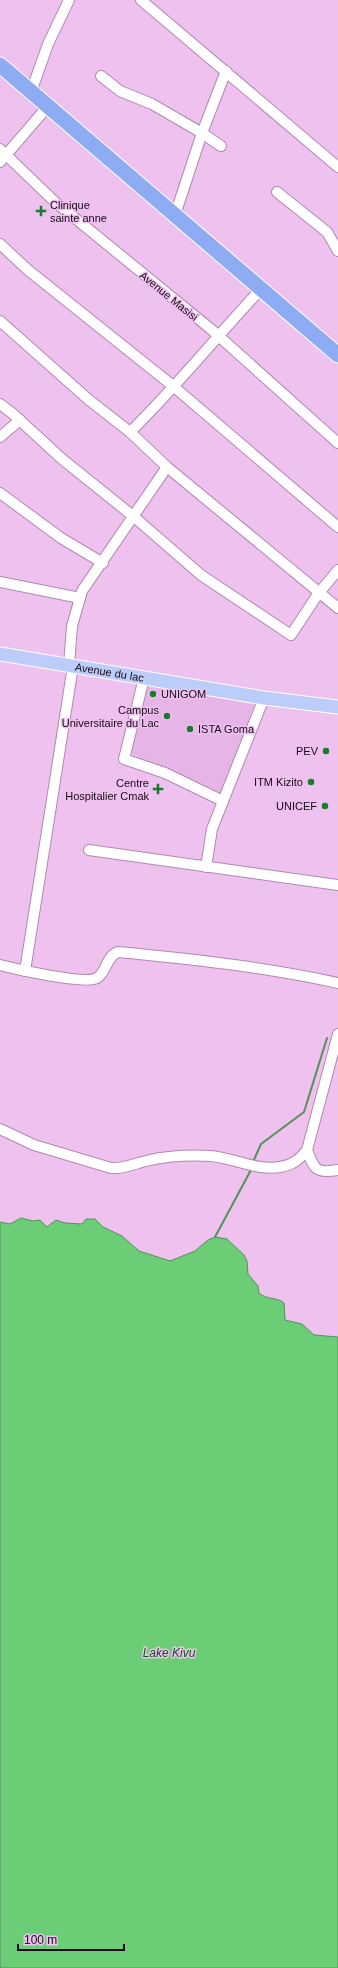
<svg xmlns="http://www.w3.org/2000/svg" width="338" height="1968" font-family="Arial,sans-serif">
<style>
.built{fill:#e7b4e7}
.water{fill:#6ccd77;stroke:#52925a}
.lines{fill:none;stroke-linecap:round;stroke-linejoin:round}
.stream{stroke:#52925a;stroke-width:2}
.minor-casing{stroke:#b287b2;stroke-width:12}
.major-casing{stroke:#fff;stroke-width:15}
.highway-casing{stroke:#fff;stroke-width:17}
.minor{stroke:#fff;stroke-width:10}
.major{stroke:#bbcdf8;stroke-width:13}
.highway{stroke:#8eacf3;stroke-width:15}
.poi-dot{fill:#187b2d;stroke:#efc1ef;stroke-width:1.5}
.labels{text-anchor:middle;stroke-width:3;stroke-linejoin:round;paint-order:stroke}
.poi-label{font-size:11px;fill:#170818;stroke:#efc1ef;text-anchor:end}
.street-label{font-size:11px;fill:#170818;stroke:#efc1ef}
.water-label{font-size:12px;font-style:italic;fill:#0a511a;stroke:#efc1ef}
</style>
<rect width="100%" height="100%" fill="#efc1ef"/>
<!-- built -->
<path class="built" d="M146 684 255 705 222 793 128 752Z"/>
<!-- water -->
<path class="water" d="M21 1218 33 1221 40 1220 47 1227 56 1220 65 1223 82 1224 86 1219H95L103 1227 122 1236 139 1251 170 1261 195 1251 208 1240 215 1237 227 1239 244 1255 247 1261 248 1274 258 1286 259 1293C267 1300 277 1297 284 1303L285 1320 302 1324 314 1335 338 1337V1968H0V1222L10 1224Z"/>
<g class="lines">
<!-- stream -->
<g class="stream">
<path d="M253 1162 261 1144 304 1112 327 1038"/>
<path d="M215 1237 252 1168"/>
</g>
<defs>
<g id="minor">
<path d="M141 0 338 167"/>
<path d="M101 76 120 91 152 104 202 133 221 146"/>
<path d="M31 92 48 44 69 0"/>
<path d="M0 149 54 201 212 330 338 443"/>
<path d="M0 162 48 106"/>
<path d="M277 192 327 232 338 251"/>
<path d="M175 215 202 133 226 71"/>
<path d="M0 244 28 270 173 386 338 527"/>
<path d="M0 321 89 400 130 432 167 467 338 608"/>
<path d="M0 404 12 413 62 459 133 516 201 575 291 635 318 594 338 570"/>
<path d="M130 432C176 387 217 336 261 289"/>
<path d="M0 437 20 420"/>
<path d="M0 493 61 538 103 563"/>
<path d="M0 582 80 598"/>
<path d="M69 665 72 626 82 591 167 467"/>
<path d="M144 678 124 759 165 773 223 801"/>
<path d="M89 850 338 885"/>
<path d="M206 867 212 829 264 698"/>
<path d="M0 965C16 969 85 985 97 978 107 972 106 956 118 952 191 959 266 967 338 983"/>
<path d="M25 971 73 666"/>
<path d="M0 1129 34 1145 111 1168C124 1169 133 1164 146 1161 166 1156 190 1155 211 1156 234 1158 257 1171 280 1167 293 1165 300 1159 307 1150L338 1034"/>
<path d="M307 1150C314 1169 316 1174 338 1170"/>
</g>
<g id="major">
<path id="s1" d="M0 654 264 698 338 707"/>
</g>
<path id="highway" d="M0 65 338 355"/>
</defs>
<!-- minor casing -->
<use href="#minor" class="minor-casing"/>
<!-- major casing -->
<use href="#major" class="major-casing"/>
<!-- highway casing -->
<use href="#highway" class="highway-casing"/>
<!-- minor -->
<use href="#minor" class="minor"/>
<!-- major -->
<use href="#major" class="major"/>
<!-- highway -->
<use href="#highway" class="highway"/>
</g>
<!-- markers -->
<g class="poi-dot">
<path d="M39 205h4v4h4v4h-4v4h-4v-4h-4v-4h4z"/>
<circle cx="153" cy="694" r="4"/>
<circle cx="167" cy="716" r="4"/>
<circle cx="190" cy="729" r="4"/>
<circle cx="326" cy="751" r="4"/>
<circle cx="311" cy="782" r="4"/>
<path d="M156 783h4v4h4v4h-4v4h-4v-4h-4v-4h4z"/>
<circle cx="325" cy="806" r="4"/>
</g>
<g class="labels">
<!-- poi labels -->
<g class="poi-label">
<text x="50" y="209" text-anchor="start">Clinique<tspan x="50" dy="13">sainte anne</tspan></text>
<text x="161" y="698" text-anchor="start">UNIGOM</text>
<text x="159" y="714">Campus<tspan x="159" dy="13">Universitaire du Lac</tspan></text>
<text x="198" y="733" text-anchor="start">ISTA Goma</text>
<text x="318" y="755">PEV</text>
<text x="303" y="786">ITM Kizito</text>
<text x="149" y="787">Centre<tspan x="149" dy="13">Hospitalier Cmak</tspan></text>
<text x="317" y="810">UNICEF</text>
</g>
<!-- street labels -->
<g class="street-label">
<text transform="translate(169 296) rotate(39)" y="4">Avenue Masisi</text>
<text dy="4" stroke="none"><textPath href="#s1" startOffset="111">Avenue du lac</textPath></text>
</g>
<!-- water labels -->
<g class="water-label">
<text x="169" y="1657">Lake Kivu</text>
</g>
</g>
<!-- scale -->
<path d="M18 1944v6h106v-6" fill="none" stroke="#170818" stroke-width="2"/>
<text x="24" y="1944" font-size="12" fill="#170818" stroke="#efc1ef" stroke-width="3" paint-order="stroke">100 m</text>
</svg>
